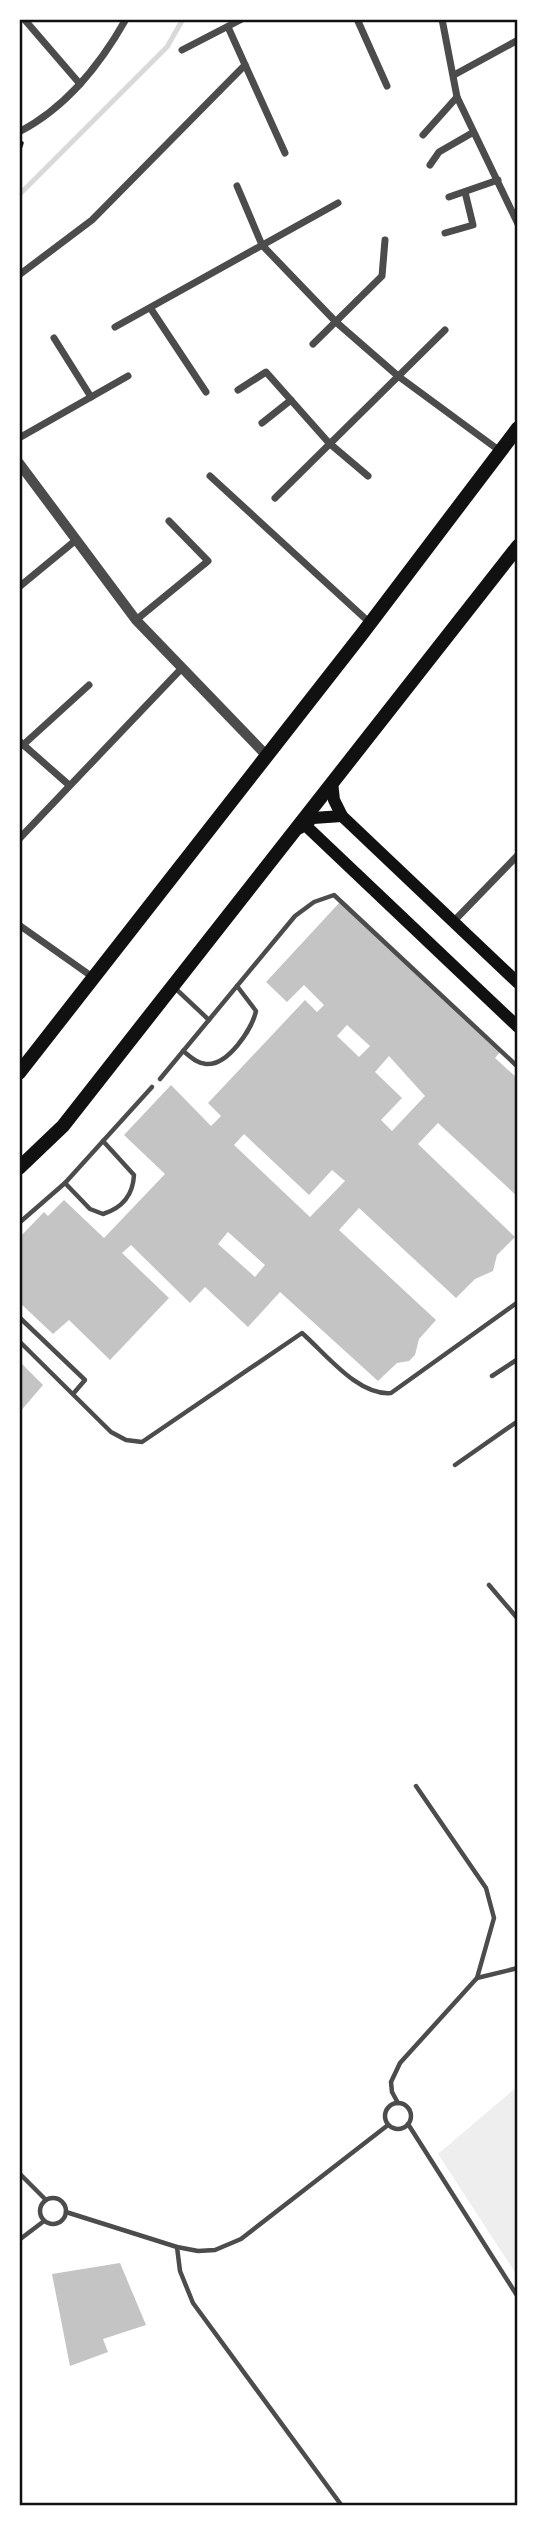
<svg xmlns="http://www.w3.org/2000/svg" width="537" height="2525" font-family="Figtree,sans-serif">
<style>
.green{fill:#eee}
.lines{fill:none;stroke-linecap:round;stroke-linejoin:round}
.stream{stroke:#d9d9d9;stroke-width:5}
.building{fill:#c4c4c4;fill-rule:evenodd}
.path{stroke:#111;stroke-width:3.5}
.service{stroke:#4c4c4c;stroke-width:4.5}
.minor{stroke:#4c4c4c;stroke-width:7}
.tertiary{stroke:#4c4c4c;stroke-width:10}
.secondary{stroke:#111;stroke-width:12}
.primary{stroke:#111;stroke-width:14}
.neatline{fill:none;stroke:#111;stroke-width:2.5}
</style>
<rect width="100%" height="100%" fill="#fff"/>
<!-- green -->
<path class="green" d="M518 2086V2277L438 2154Z"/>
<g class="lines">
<!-- stream -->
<path class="stream" d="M19 195 167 47 183 19"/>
</g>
<!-- building -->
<g class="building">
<path d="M340 902 500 1052 495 1058 518 1079V1197L438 1123 418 1144 515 1237 497 1255 493 1271 475 1279 456 1298 359 1208 339 1230 436 1320 419 1339 415 1355 409 1361 397 1363 378 1381 280 1292 248 1327 205 1287 190 1303 131 1245 122 1253 169 1298 110 1360 69 1320 53 1334 19 1302V1238L44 1212 48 1216 64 1200 104 1238 165 1174 124 1135 171 1085 211 1126 221 1116 208 1103 305 1000 317 1012 324 1005 304 985 287 1002 266 982ZM347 1025 370 1046 359 1057 337 1036ZM389 1056 425 1096 392 1131 381 1120 402 1098 375 1072ZM244 1134 309 1195 332 1170 345 1181 310 1217 234 1145ZM228 1232 265 1265 255 1277 218 1244Z"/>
<path d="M19 1361 43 1385 19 1413Z"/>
<path d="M120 2263 146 2325 103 2339 108 2352 70 2366 52 2274Z"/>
</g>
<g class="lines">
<!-- path -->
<path class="path" d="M19 152 22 143"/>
<!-- service -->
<g class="service">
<path d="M176 989 209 1020"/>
<path d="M183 1051C191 1057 196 1063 206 1064 228 1066 252 1029 256 1011L237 986"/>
<path d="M160 1079 295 916 314 902 334 895 518 1067"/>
<path d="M65 1183 90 1209 103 1214C122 1208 133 1195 134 1175L103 1141"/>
<path d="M19 1223 65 1183 152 1087"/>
<path d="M19 1317 85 1380 73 1394"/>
<path d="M19 1341 111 1432 126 1440 142 1442 302 1333C326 1354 358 1396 391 1393L518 1302"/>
<path d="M492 1376 518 1359"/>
<path d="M455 1465 518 1421"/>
<path d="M489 1585 518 1619"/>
<path d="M477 1978 518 1968"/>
<path d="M398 2103 392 2092 391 2082 400 2063 477 1978 494 1918 486 1888 416 1786"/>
<circle cx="398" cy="2116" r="13"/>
<path d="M408 2124 518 2297"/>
<path d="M19 2173 46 2200"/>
<circle cx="53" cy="2211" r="13"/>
<path d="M66 2212 177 2247 198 2251 215 2250 241 2239 388 2125"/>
<path d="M19 2240 44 2221"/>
<path d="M177 2247 180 2271 193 2303 342 2506"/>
</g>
<!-- minor -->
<g class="minor">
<path d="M24 19 80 84"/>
<path d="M357 19 387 86"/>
<path d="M442 19 457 97 518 224"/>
<path d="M228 27 285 153"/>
<path d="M182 50 242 19"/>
<path d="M454 75 518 40"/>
<path d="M19 132C67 107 100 65 126 19"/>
<path d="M423 135 457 97"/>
<path d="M430 165 439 152 472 133"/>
<path d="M237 186 262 245 336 322 398 376 500 451"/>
<path d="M449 197 498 180"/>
<path d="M445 233 473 225 465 192"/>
<path d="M19 275 92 220 245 65"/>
<path d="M151 309 206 392"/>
<path d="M115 327 338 203"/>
<path d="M54 338 91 397"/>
<path d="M313 344 382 276 385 240"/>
<path d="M238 390 266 372 329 443 368 476"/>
<path d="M262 423 291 400"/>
<path d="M19 438 128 376"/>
<path d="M210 476 370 623"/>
<path d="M275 498 445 330"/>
<path d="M19 587 76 540"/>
<path d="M136 620 208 561 169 521"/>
<path d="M19 741 69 785"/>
<path d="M23 745 89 685"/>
<path d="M19 839 182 668"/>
<path d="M453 922 518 855"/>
<path d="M19 925 94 978"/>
</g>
<!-- tertiary -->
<path class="tertiary" d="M19 463 136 620 267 756"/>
<!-- secondary -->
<g class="secondary">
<path d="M332 782 334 800 342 816 518 983"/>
<path d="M304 824 518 1027"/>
<path d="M300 828 313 818 342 816"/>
</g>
<!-- primary -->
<g class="primary">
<path d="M19 1073 362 634 518 428"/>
<path d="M19 1168 63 1126 518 546"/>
</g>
</g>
<!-- border -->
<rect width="537" height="2525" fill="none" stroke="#ffffff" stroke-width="42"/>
<rect x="21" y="21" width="495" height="2483" class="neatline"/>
</svg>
